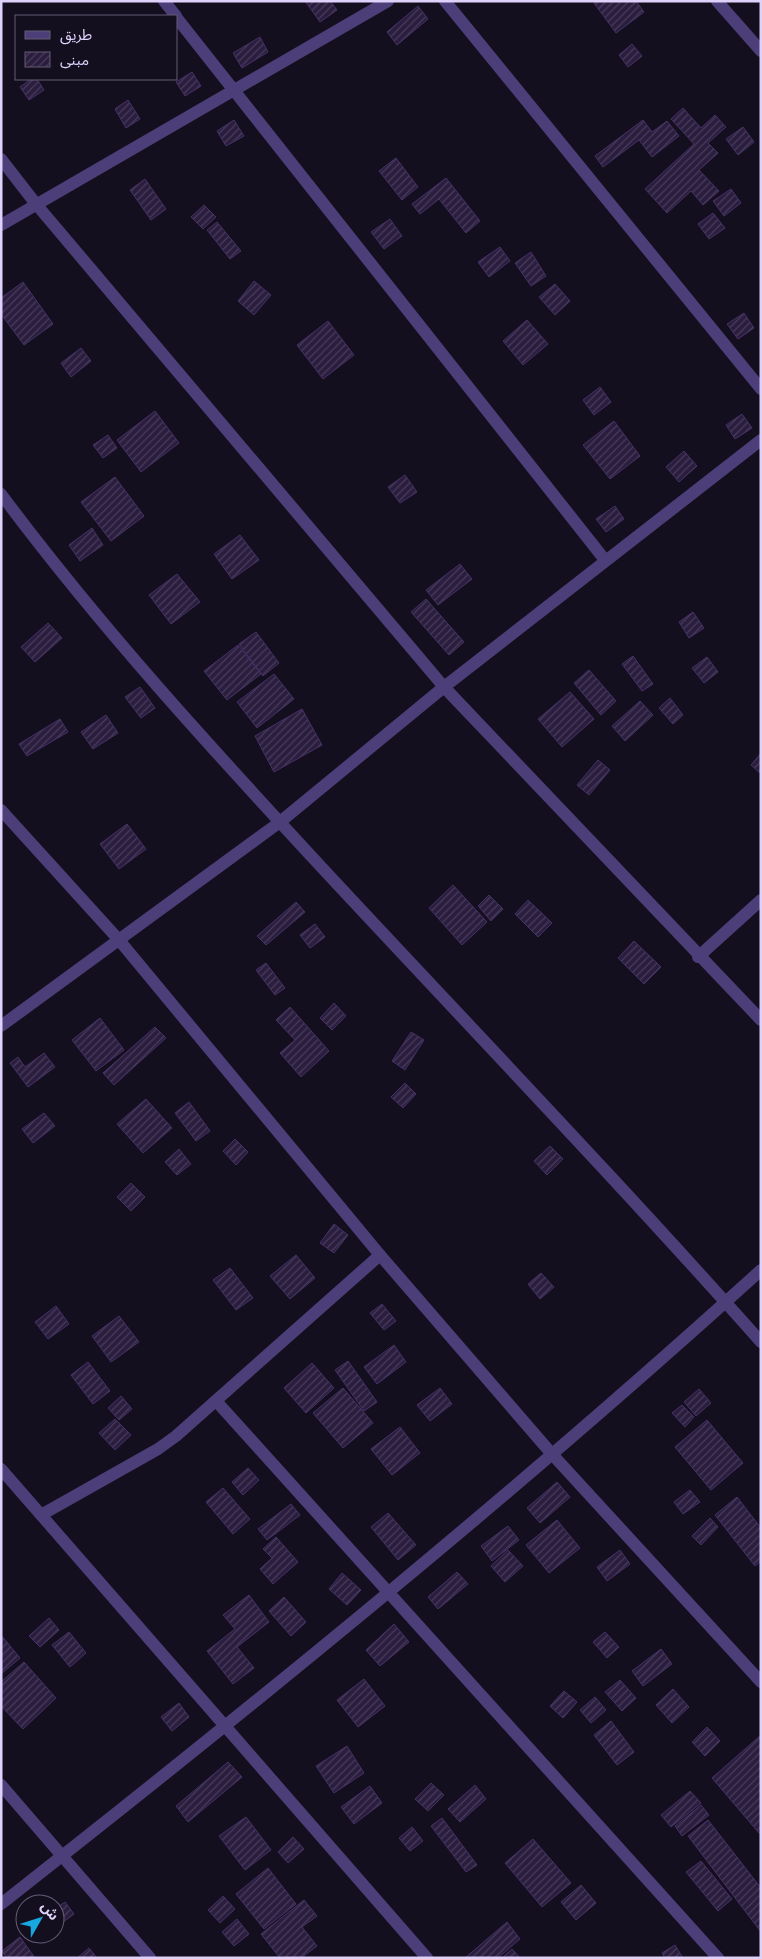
<svg xmlns="http://www.w3.org/2000/svg" width="762" height="1959" font-family="'Archivo Narrow','Noto Sans Arabic',sans-serif">
<style>
.building{fill:url(#building-hatch);stroke:#463167}
.lines{fill:none;stroke-linecap:round;stroke-linejoin:round}
.minor{stroke:#4c3f79;stroke-width:12}
</style>
<defs>
<pattern id="building-hatch" width="6" height="6" patternUnits="userSpaceOnUse" patternTransform="scale(1.25)"><rect width="6" height="6" fill="#2a1d3e"/><path d="M-1 1l2-2M0 6l6-6M5 7l2-2" fill="none" stroke="#483d5b"/></pattern>
</defs>
<rect width="100%" height="100%" fill="#140f1f"/>
<!-- building -->
<g class="building">
<path d="M305 1H330L337 10 320 22Z"/>
<path d="M597 1H636L644 12 616 33 594 3Z"/>
<path d="M418 6 428 19 397 45 387 32Z"/>
<path d="M260 37 268 52 242 68 233 53Z"/>
<path d="M632 44 642 56 628 67 619 55Z"/>
<path d="M192 72 201 86 185 96 176 82Z"/>
<path d="M31 79H37L44 90 29 100 20 87Z"/>
<path d="M128 100 140 119 126 128 115 109Z"/>
<path d="M683 108 701 128 715 115 726 127 708 143 718 153 699 170 719 191 703 205 691 191 667 213 645 189 694 144 671 119Z"/>
<path d="M234 120 244 136 226 146 217 131Z"/>
<path d="M643 120 652 132 667 121 679 136 652 157 639 140 603 167 595 156Z"/>
<path d="M743 127 754 142 738 155 726 139Z"/>
<path d="M396 158 418 187 402 200 379 171Z"/>
<path d="M446 178 480 221 466 233 439 199 420 214 412 204Z"/>
<path d="M145 179 166 209 151 220 130 190Z"/>
<path d="M731 189 741 203 724 216 713 201Z"/>
<path d="M204 205 216 217 203 229 191 217Z"/>
<path d="M713 213 725 228 709 239 698 224Z"/>
<path d="M390 219 402 236 384 249 371 232Z"/>
<path d="M217 222 241 251 230 259 207 230Z"/>
<path d="M500 247 510 261 489 277 478 262Z"/>
<path d="M531 252 546 276 531 286 515 263Z"/>
<path d="M254 281 271 295 254 315 238 301Z"/>
<path d="M23 282 53 324 24 345 1 314V298Z"/>
<path d="M555 284 570 301 555 315 539 297Z"/>
<path d="M744 313 754 328 738 339 727 324Z"/>
<path d="M527 320 548 344 523 365 503 341Z"/>
<path d="M328 321 354 355 323 379 297 345Z"/>
<path d="M81 348 91 361 71 377 61 363Z"/>
<path d="M600 387 611 402 594 415 583 400Z"/>
<path d="M155 411 179 443 141 472 117 440Z"/>
<path d="M742 414 752 428 735 439 726 425Z"/>
<path d="M614 421 640 456 610 479 583 445Z"/>
<path d="M108 435 117 448 103 458 93 445Z"/>
<path d="M684 451 697 466 679 482 666 467Z"/>
<path d="M405 475 417 492 400 503 388 487Z"/>
<path d="M115 477 144 516 111 541 81 502Z"/>
<path d="M615 506 624 519 606 532 596 519Z"/>
<path d="M92 528 103 545 80 561 69 545Z"/>
<path d="M240 535 259 560 232 579 214 554Z"/>
<path d="M460 564 472 579 438 605 426 590Z"/>
<path d="M177 574 200 602 171 624 149 595Z"/>
<path d="M426 599 464 642 449 655 411 612Z"/>
<path d="M693 612 704 628 689 638 679 622Z"/>
<path d="M48 623 62 638 35 662 21 647Z"/>
<path d="M256 632 279 663 263 676 239 644Z"/>
<path d="M238 645 261 674 227 700 204 671Z"/>
<path d="M633 656 653 684 642 691 622 664Z"/>
<path d="M707 657 718 672 704 683 692 668Z"/>
<path d="M589 670 616 701 601 715 574 683Z"/>
<path d="M274 674 294 699 257 728 237 702Z"/>
<path d="M140 687 155 708 141 718 125 697Z"/>
<path d="M570 692 594 719 562 747 538 719Z"/>
<path d="M670 698 683 715 673 724 659 708Z"/>
<path d="M640 701 653 715 625 741 612 726Z"/>
<path d="M302 709 322 745 274 772 255 736Z"/>
<path d="M106 715 118 733 93 749 81 732Z"/>
<path d="M60 719 68 732 27 756 19 744Z"/>
<path d="M761 753V774L751 765Z"/>
<path d="M598 760 610 770 589 795 577 785Z"/>
<path d="M127 824 146 849 119 869 100 844Z"/>
<path d="M453 885 487 922 462 945 429 908Z"/>
<path d="M489 895 503 909 491 921 478 906Z"/>
<path d="M528 900 552 923 538 937 515 914Z"/>
<path d="M296 902 305 912 266 945 257 936Z"/>
<path d="M315 924 325 937 310 948 300 935Z"/>
<path d="M634 941 661 967 644 984 618 958Z"/>
<path d="M266 963 285 988 275 995 256 970Z"/>
<path d="M334 1003 346 1016 332 1030 320 1018Z"/>
<path d="M290 1007 329 1051 301 1077 280 1053 295 1040 276 1020Z"/>
<path d="M100 1018 124 1050 96 1071 72 1040Z"/>
<path d="M155 1027 166 1038 114 1085 103 1073Z"/>
<path d="M411 1032 424 1040 405 1070 392 1061Z"/>
<path d="M44 1053 55 1067 28 1087 10 1063 18 1057 25 1067Z"/>
<path d="M405 1083 416 1094 403 1108 391 1097Z"/>
<path d="M146 1099 172 1128 143 1153 117 1124Z"/>
<path d="M189 1102 210 1131 196 1141 175 1113Z"/>
<path d="M44 1113 55 1126 33 1143 22 1129Z"/>
<path d="M235 1139 248 1152 236 1165 223 1151Z"/>
<path d="M550 1146 563 1159 547 1175 534 1161Z"/>
<path d="M179 1149 191 1164 177 1175 165 1162Z"/>
<path d="M131 1183 145 1197 131 1211 117 1197Z"/>
<path d="M334 1224 348 1235 334 1253 320 1243Z"/>
<path d="M296 1255 315 1278 290 1299 270 1276Z"/>
<path d="M230 1268 253 1298 236 1310 213 1280Z"/>
<path d="M541 1273 554 1287 540 1299 528 1284Z"/>
<path d="M382 1304 396 1321 384 1330 370 1313Z"/>
<path d="M56 1306 69 1324 48 1339 35 1322Z"/>
<path d="M119 1316 139 1342 111 1362 92 1336Z"/>
<path d="M394 1345 406 1362 377 1384 364 1367Z"/>
<path d="M348 1361 377 1402 364 1411 335 1370Z"/>
<path d="M88 1362 110 1391 93 1404 71 1375Z"/>
<path d="M312 1363 334 1388 306 1413 284 1388Z"/>
<path d="M343 1388 373 1423 343 1448 313 1413Z"/>
<path d="M440 1388 452 1404 430 1421 417 1405Z"/>
<path d="M699 1389 711 1403 696 1416 684 1402Z"/>
<path d="M121 1396 132 1409 119 1420 108 1408Z"/>
<path d="M682 1405 694 1417 685 1427 672 1413Z"/>
<path d="M115 1419 131 1435 115 1450 99 1433Z"/>
<path d="M707 1420 743 1463 711 1490 675 1447Z"/>
<path d="M400 1427 420 1453 392 1475 371 1449Z"/>
<path d="M248 1468 259 1480 243 1495 232 1482Z"/>
<path d="M557 1482 570 1497 540 1523 527 1508Z"/>
<path d="M223 1488 250 1519 233 1534 206 1502Z"/>
<path d="M690 1490 700 1502 683 1514 674 1502Z"/>
<path d="M737 1497 761 1528V1561L755 1566 715 1515Z"/>
<path d="M291 1504 300 1515 267 1540 258 1529Z"/>
<path d="M388 1513 416 1545 398 1560 371 1527Z"/>
<path d="M710 1518 718 1527 701 1545 692 1536Z"/>
<path d="M557 1520 580 1548 549 1573 526 1545Z"/>
<path d="M508 1526 519 1540 492 1561 481 1546Z"/>
<path d="M276 1537 298 1562 273 1584 260 1569 272 1558 263 1549Z"/>
<path d="M508 1550 523 1566 505 1582 491 1566Z"/>
<path d="M620 1550 630 1564 607 1581 597 1567Z"/>
<path d="M457 1572 468 1584 438 1609 428 1597Z"/>
<path d="M342 1573 361 1590 347 1605 329 1589Z"/>
<path d="M249 1595 269 1622 237 1647 254 1668 233 1684 207 1651 235 1629 223 1615Z"/>
<path d="M284 1597 306 1622 291 1636 269 1611Z"/>
<path d="M49 1618 59 1630 40 1647 29 1636Z"/>
<path d="M394 1624 409 1642 380 1666 366 1650Z"/>
<path d="M69 1632 86 1653 70 1667 52 1645Z"/>
<path d="M605 1632 619 1647 607 1658 593 1642Z"/>
<path d="M1 1635 20 1658 1 1674Z"/>
<path d="M661 1649 672 1664 643 1686 632 1671Z"/>
<path d="M24 1662 56 1698 23 1729 1 1706V1682Z"/>
<path d="M364 1679 385 1706 358 1727 337 1700Z"/>
<path d="M620 1680 636 1698 622 1711 605 1692Z"/>
<path d="M673 1689 689 1707 672 1723 656 1705Z"/>
<path d="M564 1691 577 1702 563 1718 550 1706Z"/>
<path d="M595 1697 606 1710 591 1723 580 1710Z"/>
<path d="M179 1703 189 1717 172 1731 161 1717Z"/>
<path d="M611 1721 634 1752 617 1765 594 1735Z"/>
<path d="M707 1727 720 1741 705 1756 692 1742Z"/>
<path d="M761 1735V1832L759 1833 712 1778Z"/>
<path d="M347 1746 364 1773 334 1793 316 1766Z"/>
<path d="M228 1762 242 1777 188 1822 176 1806Z"/>
<path d="M431 1783 444 1795 428 1811 415 1799Z"/>
<path d="M475 1785 486 1799 460 1822 448 1809Z"/>
<path d="M370 1786 382 1803 354 1824 341 1807Z"/>
<path d="M690 1791 701 1803 671 1827 661 1815Z"/>
<path d="M701 1805 709 1815 682 1836 675 1826Z"/>
<path d="M246 1817 271 1850 245 1870 219 1836Z"/>
<path d="M442 1818 477 1865 466 1872 431 1826Z"/>
<path d="M708 1820 761 1888V1932L688 1836Z"/>
<path d="M412 1827 423 1841 410 1851 399 1838Z"/>
<path d="M293 1837 304 1849 288 1863 278 1852Z"/>
<path d="M533 1839 571 1883 542 1907 505 1863Z"/>
<path d="M701 1861 732 1899 718 1911 686 1872Z"/>
<path d="M268 1868 296 1904 264 1929 236 1894Z"/>
<path d="M581 1885 596 1903 576 1920 561 1902Z"/>
<path d="M223 1896 235 1909 220 1923 208 1910Z"/>
<path d="M304 1900 317 1916 302 1927 317 1946 301 1958H280L261 1934Z"/>
<path d="M65 1902 74 1914 59 1925 55 1920V1909Z"/>
<path d="M237 1919 249 1934 234 1946 222 1932Z"/>
<path d="M507 1922 520 1939 498 1958H465Z"/>
<path d="M20 1937 35 1958H7L2 1951Z"/>
<path d="M675 1945 683 1958H665L662 1953Z"/>
<path d="M89 1948 97 1958H77Z"/>
<path d="M512 1949 520 1958H502Z"/>
</g>
<g class="lines">
<!-- minor -->
<g class="minor">
<path d="M164 1 176 16"/>
<path d="M445 1 761 389"/>
<path d="M717 1 761 51"/>
<path d="M176 17 605 560"/>
<path d="M1 159 36 204 444 687 761 1020"/>
<path d="M1 225 388 1"/>
<path d="M1 494C100 627 213 750 325 871 471 1028 619 1182 761 1342"/>
<path d="M1 810 119 940 380 1255 551 1453 761 1682"/>
<path d="M698 957 761 900"/>
<path d="M1 1026 280 822 444 687 761 440"/>
<path d="M217 1402 718 1958"/>
<path d="M1 1469 427 1958"/>
<path d="M41 1515 158 1449 176 1436 380 1255"/>
<path d="M1 1785 150 1958"/>
<path d="M1 1904C261 1700 516 1492 761 1270"/>
</g>
</g>
<!-- border -->
<rect width="762" height="1959" fill="none" stroke="#ded2fa" stroke-width="5"/>
<!-- legend -->
<rect x="15" y="15" width="162" height="65" fill="#140f1f" stroke="#655d77"/>
<rect x="25" y="31" width="25" height="8" fill="#4c3f79" stroke="#655d77"/>
<text x="60" y="40" font-size="15" fill="#ded2fa">طريق</text>
<rect x="25" y="52" width="25" height="15" fill="url(#building-hatch)" stroke="#655d77"/>
<text x="60" y="65" font-size="15" fill="#ded2fa">مبنى</text>
<!-- north arrow -->
<g transform="translate(40 1919) rotate(51)"><circle r="24" fill="#140f1f" stroke="#655d77"/>
<path d="M0-4L9 19L0 12L-9 19Z" fill="#18a7df"/>
<text y="-8" font-size="14" font-weight="bold" text-anchor="middle" fill="#ded2fa">ش</text>
</g>
</svg>
